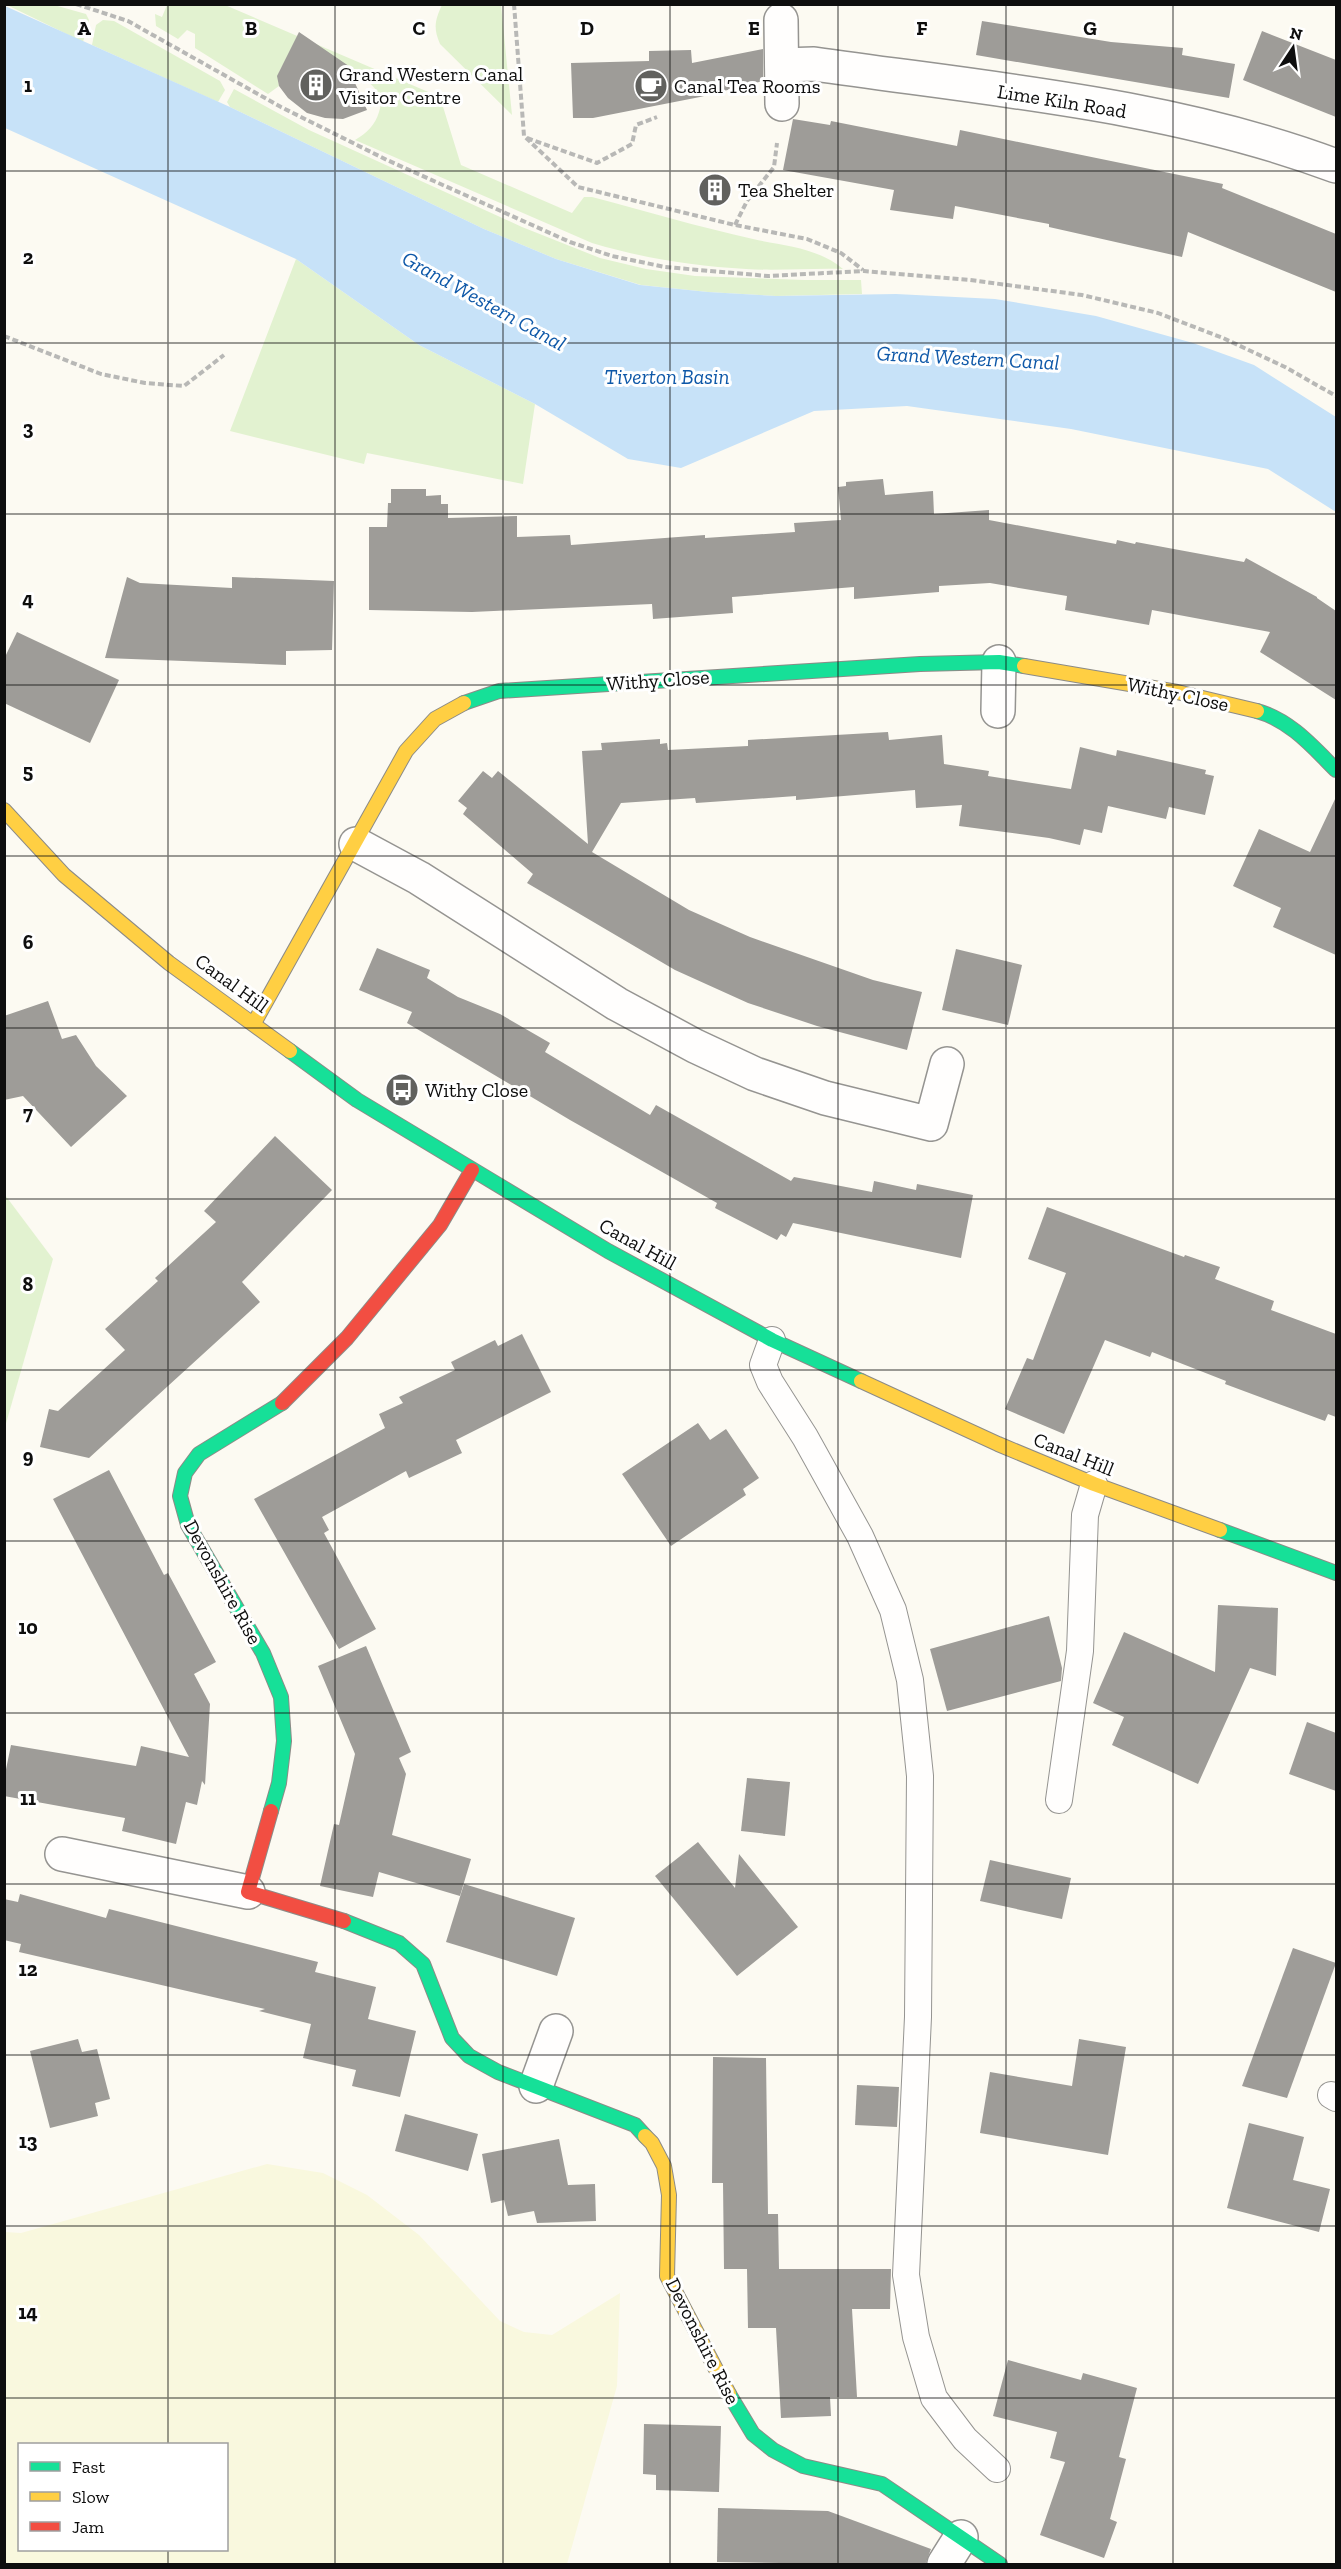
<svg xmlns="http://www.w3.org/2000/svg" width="1341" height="2569" font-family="'Zilla Slab',serif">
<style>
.farmland{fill:#f9f8de;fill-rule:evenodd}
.green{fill:#e2f2d0}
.water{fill:#c7e2f8}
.building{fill:#9e9c98}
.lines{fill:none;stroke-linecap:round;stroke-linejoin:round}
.lane-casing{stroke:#959491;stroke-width:28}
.street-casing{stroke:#959491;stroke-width:36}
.fast-casing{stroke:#8c8b87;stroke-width:16}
.slow-casing{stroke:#8c8b87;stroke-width:16}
.jam-casing{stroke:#8c8b87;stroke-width:16}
.path{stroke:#b8b8b6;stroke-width:4;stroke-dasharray:6 3;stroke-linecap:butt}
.lane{stroke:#fffefd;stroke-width:26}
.street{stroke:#fffefd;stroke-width:33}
.fast{stroke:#16e098;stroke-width:14}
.slow{stroke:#ffcf43;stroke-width:14}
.jam{stroke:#f24e42;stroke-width:14}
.grid{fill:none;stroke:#0e0e0e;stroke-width:1.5;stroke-opacity:0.55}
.labels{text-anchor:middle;stroke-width:6;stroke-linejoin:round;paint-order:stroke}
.poi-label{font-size:20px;fill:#0e0e0e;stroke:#fff;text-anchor:start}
.street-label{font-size:20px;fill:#0e0e0e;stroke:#fff}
.water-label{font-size:21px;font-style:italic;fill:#0e58a8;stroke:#fff}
.grid-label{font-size:20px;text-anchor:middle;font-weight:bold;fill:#0e0e0e;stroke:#fff;stroke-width:6;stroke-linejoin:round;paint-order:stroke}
</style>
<rect width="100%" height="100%" fill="#fcfaf2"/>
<!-- farmland -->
<path class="farmland" d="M267 2164 323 2173 367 2195 419 2235 500 2321 524 2332 552 2335 620 2293 617 2386 567 2564H5V2232L21 2233ZM20 2444H226V2550H20Z"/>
<!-- green -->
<g class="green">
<path d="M5 4 54 5 86 14 89 20 83 42Z"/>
<path d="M167 5H225L440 97 461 165 572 213 584 197H592C645 211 699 227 753 239 784 246 817 247 843 269 811 268 778 271 746 269 694 266 642 258 592 243L355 140C367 133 375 125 379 112 392 74 320 63 295 55 282 64 276 70 279 86L268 94 195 48V34L187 30 178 39 156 26 155 14 162 17Z"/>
<path d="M442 5H501L512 115 440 44C433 28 435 20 442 5Z"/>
<path d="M103 20 114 21 220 81 225 90 218 102 92 45 96 25Z"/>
<path d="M234 89 309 130 522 227 600 258 646 269 695 276 805 280H861L862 294 776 296 708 292 641 285 556 259 484 229 230 107 227 102Z"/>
<path d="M296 259 419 345 535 404 523 484 367 453 364 464 230 431Z"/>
<path d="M5 1195 53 1259 5 1427Z"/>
</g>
<!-- water -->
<path class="water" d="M5 6 230 107 484 229 556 259 640 285 708 292 776 296 896 294 995 299 1096 316 1193 343 1254 365 1336 417V512L1268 469 1071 429 907 406 814 411 681 468 628 459 535 404 419 345 296 259 5 128Z"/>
<!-- building -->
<g class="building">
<path d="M982 21 1111 42 1183 48 1182 55 1235 64 1229 98 976 55Z"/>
<path d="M1262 31 1336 60V117L1243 80Z"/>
<path d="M299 32 362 75 355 83 367 110 343 119 325 118 307 113 288 98 279 86 277 76Z"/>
<path d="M763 49V81L700 97 593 118H573L571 63 649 61V51L691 50 692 63Z"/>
<path d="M793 119 830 125 831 121 957 146 960 130 1223 184 1222 188 1336 234V292L1188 232 1182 257 1049 227V224L955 206 953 219 890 210 894 190 783 170Z"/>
<path d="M883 479 885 495 933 491 934 514 989 510V520L1116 544 1117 540 1135 544 1136 542 1244 562 1246 558 1317 597V598L1336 611V700L1260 652 1270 632 1152 610 1149 625 1065 610 1067 596 990 583 939 586V592L854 599V587L732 597 733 613 653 619 652 604 472 612 369 610V527H387L388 503H391V489H426V496L441 495V504H448V518L517 516V537L570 535 571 545 705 535V538L795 532 794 523 841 520 838 487 846 486V482Z"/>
<path d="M127 577 140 583 232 588V577L334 581 332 650 286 651V665L105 658Z"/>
<path d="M17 632 119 680 90 743 4 703V659Z"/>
<path d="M888 732 889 740 942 735 944 764 989 771 988 776 1071 789 1080 747 1116 756 1117 750 1206 770 1205 774 1214 776 1205 815 1169 807 1166 819 1108 806 1102 833 1084 829 1080 845 1049 838 959 826 962 805 916 808 915 790 796 800V796L696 803 695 798 621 803 592 852 689 910 750 937 873 980 922 992 907 1050 817 1026 748 1003 675 970 527 883 533 874 463 814 467 808 458 801 483 771 492 778 498 771 588 844 582 751 602 750 601 743 660 739V744L667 743 668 750 748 746V740Z"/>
<path d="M1336 797V955L1273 927 1281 908 1233 886 1259 829 1310 852Z"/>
<path d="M377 948 430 970 427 978 458 997 500 1014 550 1043 545 1052 650 1115 656 1105 791 1181 794 1177 872 1192 874 1181 916 1190 917 1184 973 1195 961 1258 793 1223 786 1237 781 1234 777 1240 715 1208 717 1203 570 1120 407 1023 412 1012 359 990Z"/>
<path d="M956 949 1022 965 1008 1025 942 1010Z"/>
<path d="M48 1001 62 1039 76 1035 96 1066 127 1096 71 1147 23 1096 4 1100V1016Z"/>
<path d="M275 1136 332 1190 242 1282 260 1302 89 1458 40 1447 49 1409 58 1411 125 1350 105 1329 158 1281 155 1278 216 1222 204 1211Z"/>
<path d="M1047 1207 1184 1257 1185 1255 1220 1267 1215 1279 1274 1301 1271 1310 1336 1334V1417L1328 1414 1325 1421 1225 1384 1226 1381 1152 1352 1150 1357 1105 1340 1064 1434 1005 1409 1027 1358 1033 1360 1066 1273 1028 1259Z"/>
<path d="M522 1334 551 1392 456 1440 462 1453 409 1478 406 1471 322 1517 329 1530 324 1533 376 1629 339 1649 254 1499 385 1428 379 1414 403 1403 399 1397 455 1370 451 1362 495 1340 498 1346Z"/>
<path d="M698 1423 710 1440 726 1429 759 1478 743 1489 746 1495 671 1546 622 1474Z"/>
<path d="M109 1470 164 1575 168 1573 216 1662 194 1674 210 1704 205 1785 202 1781 197 1805 186 1802 176 1844 122 1831 125 1818 4 1796V1779L11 1745 136 1766 141 1746 189 1757 53 1499Z"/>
<path d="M1218 1605 1278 1608 1276 1676 1250 1668 1198 1784 1112 1745 1124 1717 1093 1703 1124 1632 1215 1672Z"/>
<path d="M1049 1616 1062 1668 1061 1681 947 1711 930 1649Z"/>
<path d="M366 1646 411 1752 399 1758 406 1774 392 1835 471 1859 460 1896 379 1872 373 1897 320 1886 334 1824 339 1825 355 1754 318 1666Z"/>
<path d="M1307 1722 1336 1733V1791L1289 1774Z"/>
<path d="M747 1778 790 1782 785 1836 741 1831Z"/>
<path d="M698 1842 735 1888 739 1854 798 1927 737 1976 655 1876Z"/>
<path d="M990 1860 1071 1878 1062 1919 980 1901Z"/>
<path d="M464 1884 575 1918 557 1976 446 1942Z"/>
<path d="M20 1894 106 1918 109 1909 318 1962 315 1972 376 1987 368 2019 416 2031 400 2097 352 2086 356 2070 303 2058 311 2024 259 2011 265 2009 19 1952 21 1944 4 1940V1899L18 1902Z"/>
<path d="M1293 1948 1336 1963 1287 2098 1242 2086Z"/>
<path d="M78 2039 82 2052 97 2049 110 2099 95 2103 98 2116 50 2128 30 2051Z"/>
<path d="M1079 2039 1126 2047 1108 2155 980 2133 990 2072 1072 2086Z"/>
<path d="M713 2057 766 2058 768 2214H778L779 2269H891L890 2309H852L857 2397H830L831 2416 781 2418 776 2328H748L747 2269H724L723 2183H712Z"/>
<path d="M857 2085 899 2087 897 2127 855 2125Z"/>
<path d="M405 2114 478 2134 468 2171 395 2151Z"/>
<path d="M1249 2123 1304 2137 1293 2180 1330 2189 1319 2232 1227 2208Z"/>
<path d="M559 2139 568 2185 595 2184 596 2221 537 2223 534 2211 508 2216 504 2200 491 2203 482 2154Z"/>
<path d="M1008 2360 1081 2380 1083 2373 1137 2388 1119 2457 1126 2459 1110 2519 1117 2522 1104 2558 1040 2535 1065 2462 1050 2458 1057 2432 993 2416Z"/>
<path d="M644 2424 721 2426 719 2492 656 2490V2475L643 2474Z"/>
<path d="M718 2508 828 2511 931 2549 925 2565 717 2562Z"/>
</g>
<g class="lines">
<defs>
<g id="lane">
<path d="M772 1340 763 1365 770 1382 805 1437 860 1536 893 1610 910 1680 920 1776 918 2017 906 2275 916 2337 934 2398 965 2439 997 2469"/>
<path d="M1059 1800 1080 1651 1085 1515 1094 1484"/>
<path d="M1331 2095 1336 2098"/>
</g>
<g id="street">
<path d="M781 20 782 104"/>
<path d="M782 65 814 64C988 89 1171 104 1336 166"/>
<path d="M998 711 999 662"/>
<path d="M356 844 419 878 617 1004 695 1046 755 1074 825 1098 931 1124 947 1064"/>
<path d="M62 1854 248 1892"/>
<path d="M536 2086 556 2031"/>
<path d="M944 2564 961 2537"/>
</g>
<g id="fast">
<path d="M464 703 499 691 920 664 999 662 1024 666"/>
<path d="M1257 711C1290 720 1313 747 1336 770"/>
<path d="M290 1051 357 1100 608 1251 772 1340 861 1381"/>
<path d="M1220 1530 1336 1573"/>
<path d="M271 1811 279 1783 284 1741 281 1697 263 1653 188 1525 180 1496 185 1473 199 1454 282 1403"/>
<path d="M344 1921 399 1943 423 1964 452 2038 469 2056 498 2072 635 2125 645 2136"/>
<path d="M729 2394 753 2434 773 2450 803 2466 882 2484 1000 2564"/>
</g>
<g id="slow">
<path d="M1024 666 1177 692 1257 711"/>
<path d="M4 810 64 875 169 963 290 1051"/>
<path d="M254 1023 406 751 435 719 464 703"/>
<path d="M861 1381 998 1444 1094 1484 1220 1530"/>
<path d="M645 2136 652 2143 664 2166 669 2195 667 2276 729 2394"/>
</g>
<g id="jam">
<path d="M282 1403 347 1338 440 1225 472 1170"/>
<path d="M271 1811 248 1892 344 1921"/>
</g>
</defs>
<!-- lane casing -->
<use href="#lane" class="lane-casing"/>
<!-- street casing -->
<use href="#street" class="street-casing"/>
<!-- fast casing -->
<use href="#fast" class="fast-casing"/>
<!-- slow casing -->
<use href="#slow" class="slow-casing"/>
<!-- jam casing -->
<use href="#jam" class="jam-casing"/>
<!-- path -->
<g class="path">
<path d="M76 4 128 21 281 107 387 160 570 242 612 256 665 267 768 276 864 271 970 280 1082 295 1158 313 1223 338 1285 367 1336 396"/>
<path d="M514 4 524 136 578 187 735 225 807 239 841 253 863 270"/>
<path d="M527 138 597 163 632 144 636 125 657 117"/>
<path d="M735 225 747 201 774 167 777 143"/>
<path d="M4 336 101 374 145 383 184 386 224 355"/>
</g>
<!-- lane -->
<use href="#lane" class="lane"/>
<!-- street -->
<use href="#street" class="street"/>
<!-- fast -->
<use href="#fast" class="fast"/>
<!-- slow -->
<use href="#slow" class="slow"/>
<!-- jam -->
<use href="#jam" class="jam"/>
</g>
<!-- grid -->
<path class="grid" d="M168 4V2444M335 4V2564M503 4V2564M670 4V2564M838 4V2564M1006 4V2564M1173 4V2564M4 171H1336M4 343H1336M4 514H1336M4 685H1336M4 856H1336M4 1028H1336M4 1199H1336M4 1370H1336M4 1541H1336M4 1713H1336M4 1884H1336M4 2055H1336M4 2226H1336M4 2398H1336M168 2550V2564"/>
<!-- icons -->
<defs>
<symbol id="building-disc" viewBox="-11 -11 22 22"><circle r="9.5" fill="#61615e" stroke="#fff"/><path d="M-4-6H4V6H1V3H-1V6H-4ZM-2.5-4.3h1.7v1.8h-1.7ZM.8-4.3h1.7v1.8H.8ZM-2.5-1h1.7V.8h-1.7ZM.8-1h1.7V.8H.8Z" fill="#fff"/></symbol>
<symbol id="cafe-disc" viewBox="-11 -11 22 22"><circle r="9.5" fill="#61615e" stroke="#fff"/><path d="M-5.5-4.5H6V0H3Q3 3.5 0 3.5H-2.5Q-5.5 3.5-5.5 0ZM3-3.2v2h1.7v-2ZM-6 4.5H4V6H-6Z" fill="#fff"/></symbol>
<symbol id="bus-disc" viewBox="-11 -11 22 22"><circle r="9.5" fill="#61615e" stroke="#fff"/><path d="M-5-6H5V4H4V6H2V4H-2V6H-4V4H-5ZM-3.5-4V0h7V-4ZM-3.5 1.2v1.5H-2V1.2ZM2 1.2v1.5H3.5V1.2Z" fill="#fff"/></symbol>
</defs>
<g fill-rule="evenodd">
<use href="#building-disc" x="297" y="66" width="38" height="38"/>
<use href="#cafe-disc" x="632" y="67" width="38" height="38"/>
<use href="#building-disc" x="696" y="171" width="38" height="38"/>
<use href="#bus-disc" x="383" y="1071" width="38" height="38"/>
</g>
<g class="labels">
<!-- poi labels -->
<g class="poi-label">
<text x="339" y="81">Grand Western Canal<tspan x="339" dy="23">Visitor Centre</tspan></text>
<text x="674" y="93">Canal Tea Rooms</text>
<text x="738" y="197">Tea Shelter</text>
<text x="425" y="1097">Withy Close</text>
</g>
<!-- street labels -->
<g class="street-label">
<text transform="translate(1062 101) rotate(9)" y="7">Lime Kiln Road</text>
<text transform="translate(658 680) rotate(-4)" y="7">Withy Close</text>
<text transform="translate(1178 694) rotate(12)" y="7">Withy Close</text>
<text transform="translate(232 983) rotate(36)" y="7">Canal Hill</text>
<text transform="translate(638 1244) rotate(29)" y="7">Canal Hill</text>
<text transform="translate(1074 1454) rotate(22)" y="7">Canal Hill</text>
<text transform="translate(223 1582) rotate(61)" y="7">Devonshire Rise</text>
<text transform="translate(703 2341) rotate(63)" y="7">Devonshire Rise</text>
</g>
<!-- water labels -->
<g class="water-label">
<text transform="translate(484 301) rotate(29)" y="7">Grand Western Canal</text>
<text transform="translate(968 358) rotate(3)" y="7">Grand Western Canal</text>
<text x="667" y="384">Tiverton Basin</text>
</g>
</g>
<g class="grid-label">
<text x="84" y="35">A</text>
<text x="251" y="35">B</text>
<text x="419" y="35">C</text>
<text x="587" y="35">D</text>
<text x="754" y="35">E</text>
<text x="922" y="35">F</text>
<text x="1090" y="35">G</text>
<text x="28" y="92">1</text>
<text x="28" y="264">2</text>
<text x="28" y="435">3</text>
<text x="28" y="606">4</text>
<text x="28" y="778">5</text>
<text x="28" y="949">6</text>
<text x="28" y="1120">7</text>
<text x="28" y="1291">8</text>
<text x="28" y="1463">9</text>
<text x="28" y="1634">10</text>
<text x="28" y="1805">11</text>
<text x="28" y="1976">12</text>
<text x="28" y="2148">13</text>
<text x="28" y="2319">14</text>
</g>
<!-- border -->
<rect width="1341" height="2569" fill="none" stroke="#0e0e0e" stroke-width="12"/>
<!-- legend -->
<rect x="18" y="2443" width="210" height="108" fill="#ffffff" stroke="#9f9f9f" stroke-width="1.5"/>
<rect x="30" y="2462" width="30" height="9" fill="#16e098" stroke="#9f9f9f" stroke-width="1.5"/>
<text x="72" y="2473" font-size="18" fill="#0e0e0e">Fast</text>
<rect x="30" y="2492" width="30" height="9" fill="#ffcf43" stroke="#9f9f9f" stroke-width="1.5"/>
<text x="72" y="2503" font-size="18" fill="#0e0e0e">Slow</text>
<rect x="30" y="2522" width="30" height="9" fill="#f24e42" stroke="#9f9f9f" stroke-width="1.5"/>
<text x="72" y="2533" font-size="18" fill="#0e0e0e">Jam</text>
<!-- north arrow -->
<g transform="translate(1293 48) rotate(13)" stroke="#ffffff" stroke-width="4.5" paint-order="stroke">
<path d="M0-4.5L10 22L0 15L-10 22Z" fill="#0e0e0e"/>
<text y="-9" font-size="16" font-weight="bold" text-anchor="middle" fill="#0e0e0e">N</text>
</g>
</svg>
